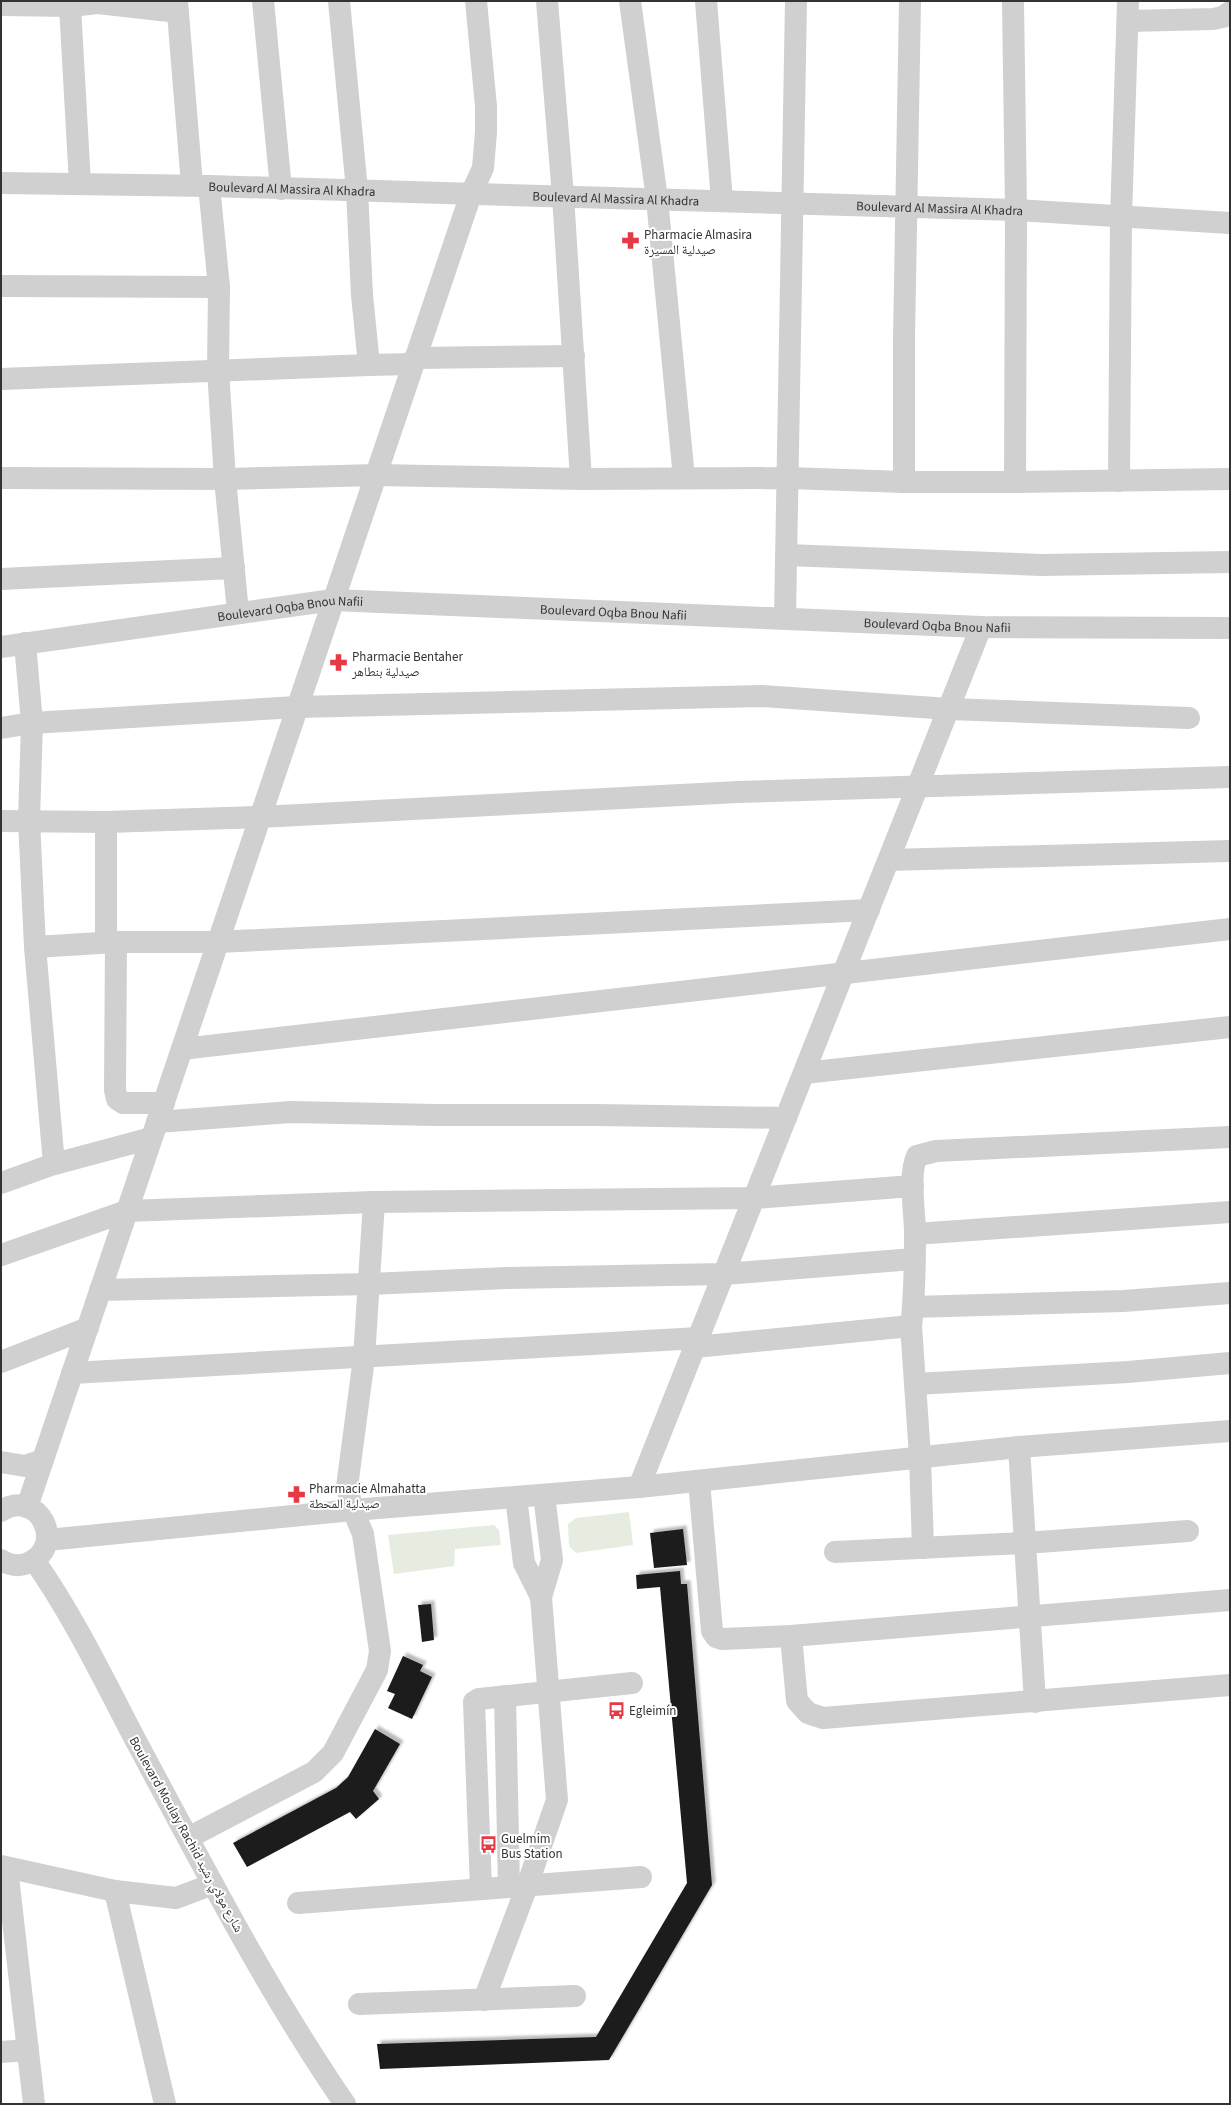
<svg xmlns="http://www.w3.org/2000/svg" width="1231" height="2105" font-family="'Source Sans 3','Noto Naskh Arabic',sans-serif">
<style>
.green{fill:#e6ecdf}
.building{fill:#1a1a1a;filter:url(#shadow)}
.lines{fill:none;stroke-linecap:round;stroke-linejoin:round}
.minor{stroke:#d0d0d0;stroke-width:22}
.labels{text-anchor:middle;stroke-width:4;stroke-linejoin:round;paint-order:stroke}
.street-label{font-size:13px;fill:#333;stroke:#fff}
.poi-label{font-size:13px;fill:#333;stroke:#fff;text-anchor:start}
</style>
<defs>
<filter id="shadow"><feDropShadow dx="3.5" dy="-3.5" stdDeviation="1" flood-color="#0004"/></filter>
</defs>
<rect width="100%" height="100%" fill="#fff"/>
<!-- green -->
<g class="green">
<path d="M629 1512 633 1545 576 1553 569 1546 568 1524 576 1518Z"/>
<path d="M494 1525 499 1530 501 1545 455 1549 454 1566 394 1574 388 1535Z"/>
</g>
<!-- building -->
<g class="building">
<path d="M683 1529 687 1565 654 1568 650 1533Z"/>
<path d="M680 1571 681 1584H687L712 1885 609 2060 380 2069 377 2044 596 2037 687 1883 660 1587 637 1589 636 1575Z"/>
<path d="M431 1604 434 1640 422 1642 418 1605Z"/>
<path d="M403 1656 423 1665 420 1671 432 1677 412 1719 388 1708 395 1694 387 1691Z"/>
<path d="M375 1729 400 1744 373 1791 379 1799 356 1819 350 1812 247 1867 233 1843 336 1788 348 1777Z"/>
</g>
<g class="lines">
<!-- minor -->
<g class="minor">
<path d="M177 1 192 185"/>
<path d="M263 1 281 189"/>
<path d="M339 1 357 190 362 295 369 365 413 364"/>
<path d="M547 1 563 196 581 479"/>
<path d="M630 1 657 199 684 478"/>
<path d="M706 1 722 201"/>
<path d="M1013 1 1016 210 1015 482"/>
<path d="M1 5 70 6 98 3 178 12"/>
<path d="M70 6 80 184"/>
<path d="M1128 21 1213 19 1223 17 1230 12"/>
<path id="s1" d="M1 183 209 186 1016 210 1230 223"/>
<path d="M209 186 219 287 218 370 225 479 238 612"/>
<path d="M1 286 219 287"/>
<path d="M415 358 574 356"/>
<path d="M1 379 369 365"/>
<path d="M1 478 225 479 376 475 581 479 788 478 904 482H1015L1230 479"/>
<path d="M1119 481 1121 217 1128 1"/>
<path d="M904 482V339L910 1"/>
<path d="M787 555 1042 565 1230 562"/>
<path d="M1 579 234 568"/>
<path d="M785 618 796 1"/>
<path d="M25 643 32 723 29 820 35 947 54 1164"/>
<path id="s2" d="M1 647 333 600 981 627 1230 628"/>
<path d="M1 728 32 723 297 707 762 696 949 709 1189 718"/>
<path d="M1 821 106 822 260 817 738 792 1230 777"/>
<path d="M106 822V942"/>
<path d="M889 860 1230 851"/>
<path d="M116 942 115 1090 117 1099 123 1103H164"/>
<path d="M35 947 116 942H218L869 910"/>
<path d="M182 1049 1230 929"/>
<path d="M804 1073 1230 1027"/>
<path d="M157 1122 291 1112 435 1115H598L786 1118"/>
<path d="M1 1183 54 1164 151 1138"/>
<path d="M915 1234 1230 1212"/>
<path d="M1 1255 127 1211 374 1202 754 1198 913 1186"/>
<path d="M100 1290 369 1284 507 1278 724 1274 914 1259"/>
<path d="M913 1307 1123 1301 1230 1293"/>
<path d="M695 1347 911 1326"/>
<path d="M1 1362 88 1328"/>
<path d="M72 1373 699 1338"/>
<path d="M916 1384 1128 1372 1230 1363"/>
<path d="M1019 1447 1035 1702"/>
<path d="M1 1462 25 1466 43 1460"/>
<path d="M699 1481 712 1631 716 1637 722 1639 791 1636 1230 1600"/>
<path d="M639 1487 981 627"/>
<path d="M516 1497 524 1563 541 1597"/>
<path d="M27 1507 471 194 483 168 486 132V106L476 1"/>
<path d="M1 1511C38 1487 68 1546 28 1563 19 1567 9 1565 1 1560"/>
<path d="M47 1540 353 1510 639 1487 1019 1447 1230 1431"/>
<path d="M923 1548 920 1456 911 1326C915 1296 915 1264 915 1233 915 1212 908 1175 917 1156L936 1151 1230 1137"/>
<path d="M835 1552 1025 1543 1188 1531"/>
<path d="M34 1560C74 1617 104 1680 136 1741 202 1864 266 1989 345 2104"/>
<path d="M791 1636 797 1701 808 1713 823 1718 1230 1685"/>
<path d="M505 1696 509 1887"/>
<path d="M188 1838 314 1772 333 1753 377 1670 380 1651 363 1534 353 1510 347 1487 364 1358 374 1202"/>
<path d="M1 1866 115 1891 176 1898 213 1884"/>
<path d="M7 1868 34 2104"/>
<path d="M481 1889 474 1702 479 1699 632 1683"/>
<path d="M115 1891 165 2104"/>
<path d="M298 1903 641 1877"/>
<path d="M484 2000 527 1886 557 1800 541 1597 552 1560 544 1495"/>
<path d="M359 2004 575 1996"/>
<path d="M1 2052 28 2050"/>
</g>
</g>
<!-- icons -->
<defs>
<symbol id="pharmacy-bare" viewBox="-9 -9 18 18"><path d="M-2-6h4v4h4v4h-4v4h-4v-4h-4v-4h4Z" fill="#e63946" stroke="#fff" stroke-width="2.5" paint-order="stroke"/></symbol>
<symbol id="bus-bare" viewBox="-9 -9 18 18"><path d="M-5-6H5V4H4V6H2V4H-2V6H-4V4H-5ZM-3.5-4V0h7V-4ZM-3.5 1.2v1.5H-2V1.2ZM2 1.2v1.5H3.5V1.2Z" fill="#e63946" stroke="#fff" stroke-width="2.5" paint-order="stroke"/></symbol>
</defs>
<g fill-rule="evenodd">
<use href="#pharmacy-bare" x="618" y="228" width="25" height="25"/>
<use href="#pharmacy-bare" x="326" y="650" width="25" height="25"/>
<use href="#pharmacy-bare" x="284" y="1482" width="25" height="25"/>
<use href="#bus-bare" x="604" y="1698" width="25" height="25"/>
<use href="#bus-bare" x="476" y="1832" width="25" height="25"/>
</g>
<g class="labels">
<!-- street labels -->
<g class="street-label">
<text dy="5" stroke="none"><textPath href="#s1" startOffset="291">Boulevard Al Massira Al Khadra</textPath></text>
<text dy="5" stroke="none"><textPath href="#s1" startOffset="615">Boulevard Al Massira Al Khadra</textPath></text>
<text dy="5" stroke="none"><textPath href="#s1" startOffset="939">Boulevard Al Massira Al Khadra</textPath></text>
<text dy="5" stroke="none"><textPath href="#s2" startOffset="292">Boulevard Oqba Bnou Nafii</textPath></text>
<text dy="5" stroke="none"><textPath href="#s2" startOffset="616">Boulevard Oqba Bnou Nafii</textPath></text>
<text dy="5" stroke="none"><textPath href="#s2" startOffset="940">Boulevard Oqba Bnou Nafii</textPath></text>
<text transform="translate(187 1834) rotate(61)" y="5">Boulevard Moulay Rachid شارع مولاي رشيد</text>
</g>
<!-- poi labels -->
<g class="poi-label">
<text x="644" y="239">Pharmacie Almasira<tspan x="644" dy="15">صيدلية المسيرة</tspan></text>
<text x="352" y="661">Pharmacie Bentaher<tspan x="352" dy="15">صيدلية بنطاهر</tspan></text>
<text x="309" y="1493">Pharmacie Almahatta<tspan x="309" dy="15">صيدلية المحطة</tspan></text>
<text x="629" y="1715">Egleimín</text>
<text x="501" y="1843">Guelmim<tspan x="501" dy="15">Bus Station</tspan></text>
</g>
</g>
<!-- border -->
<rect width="1231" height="2105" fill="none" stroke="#333333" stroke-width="4"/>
</svg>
